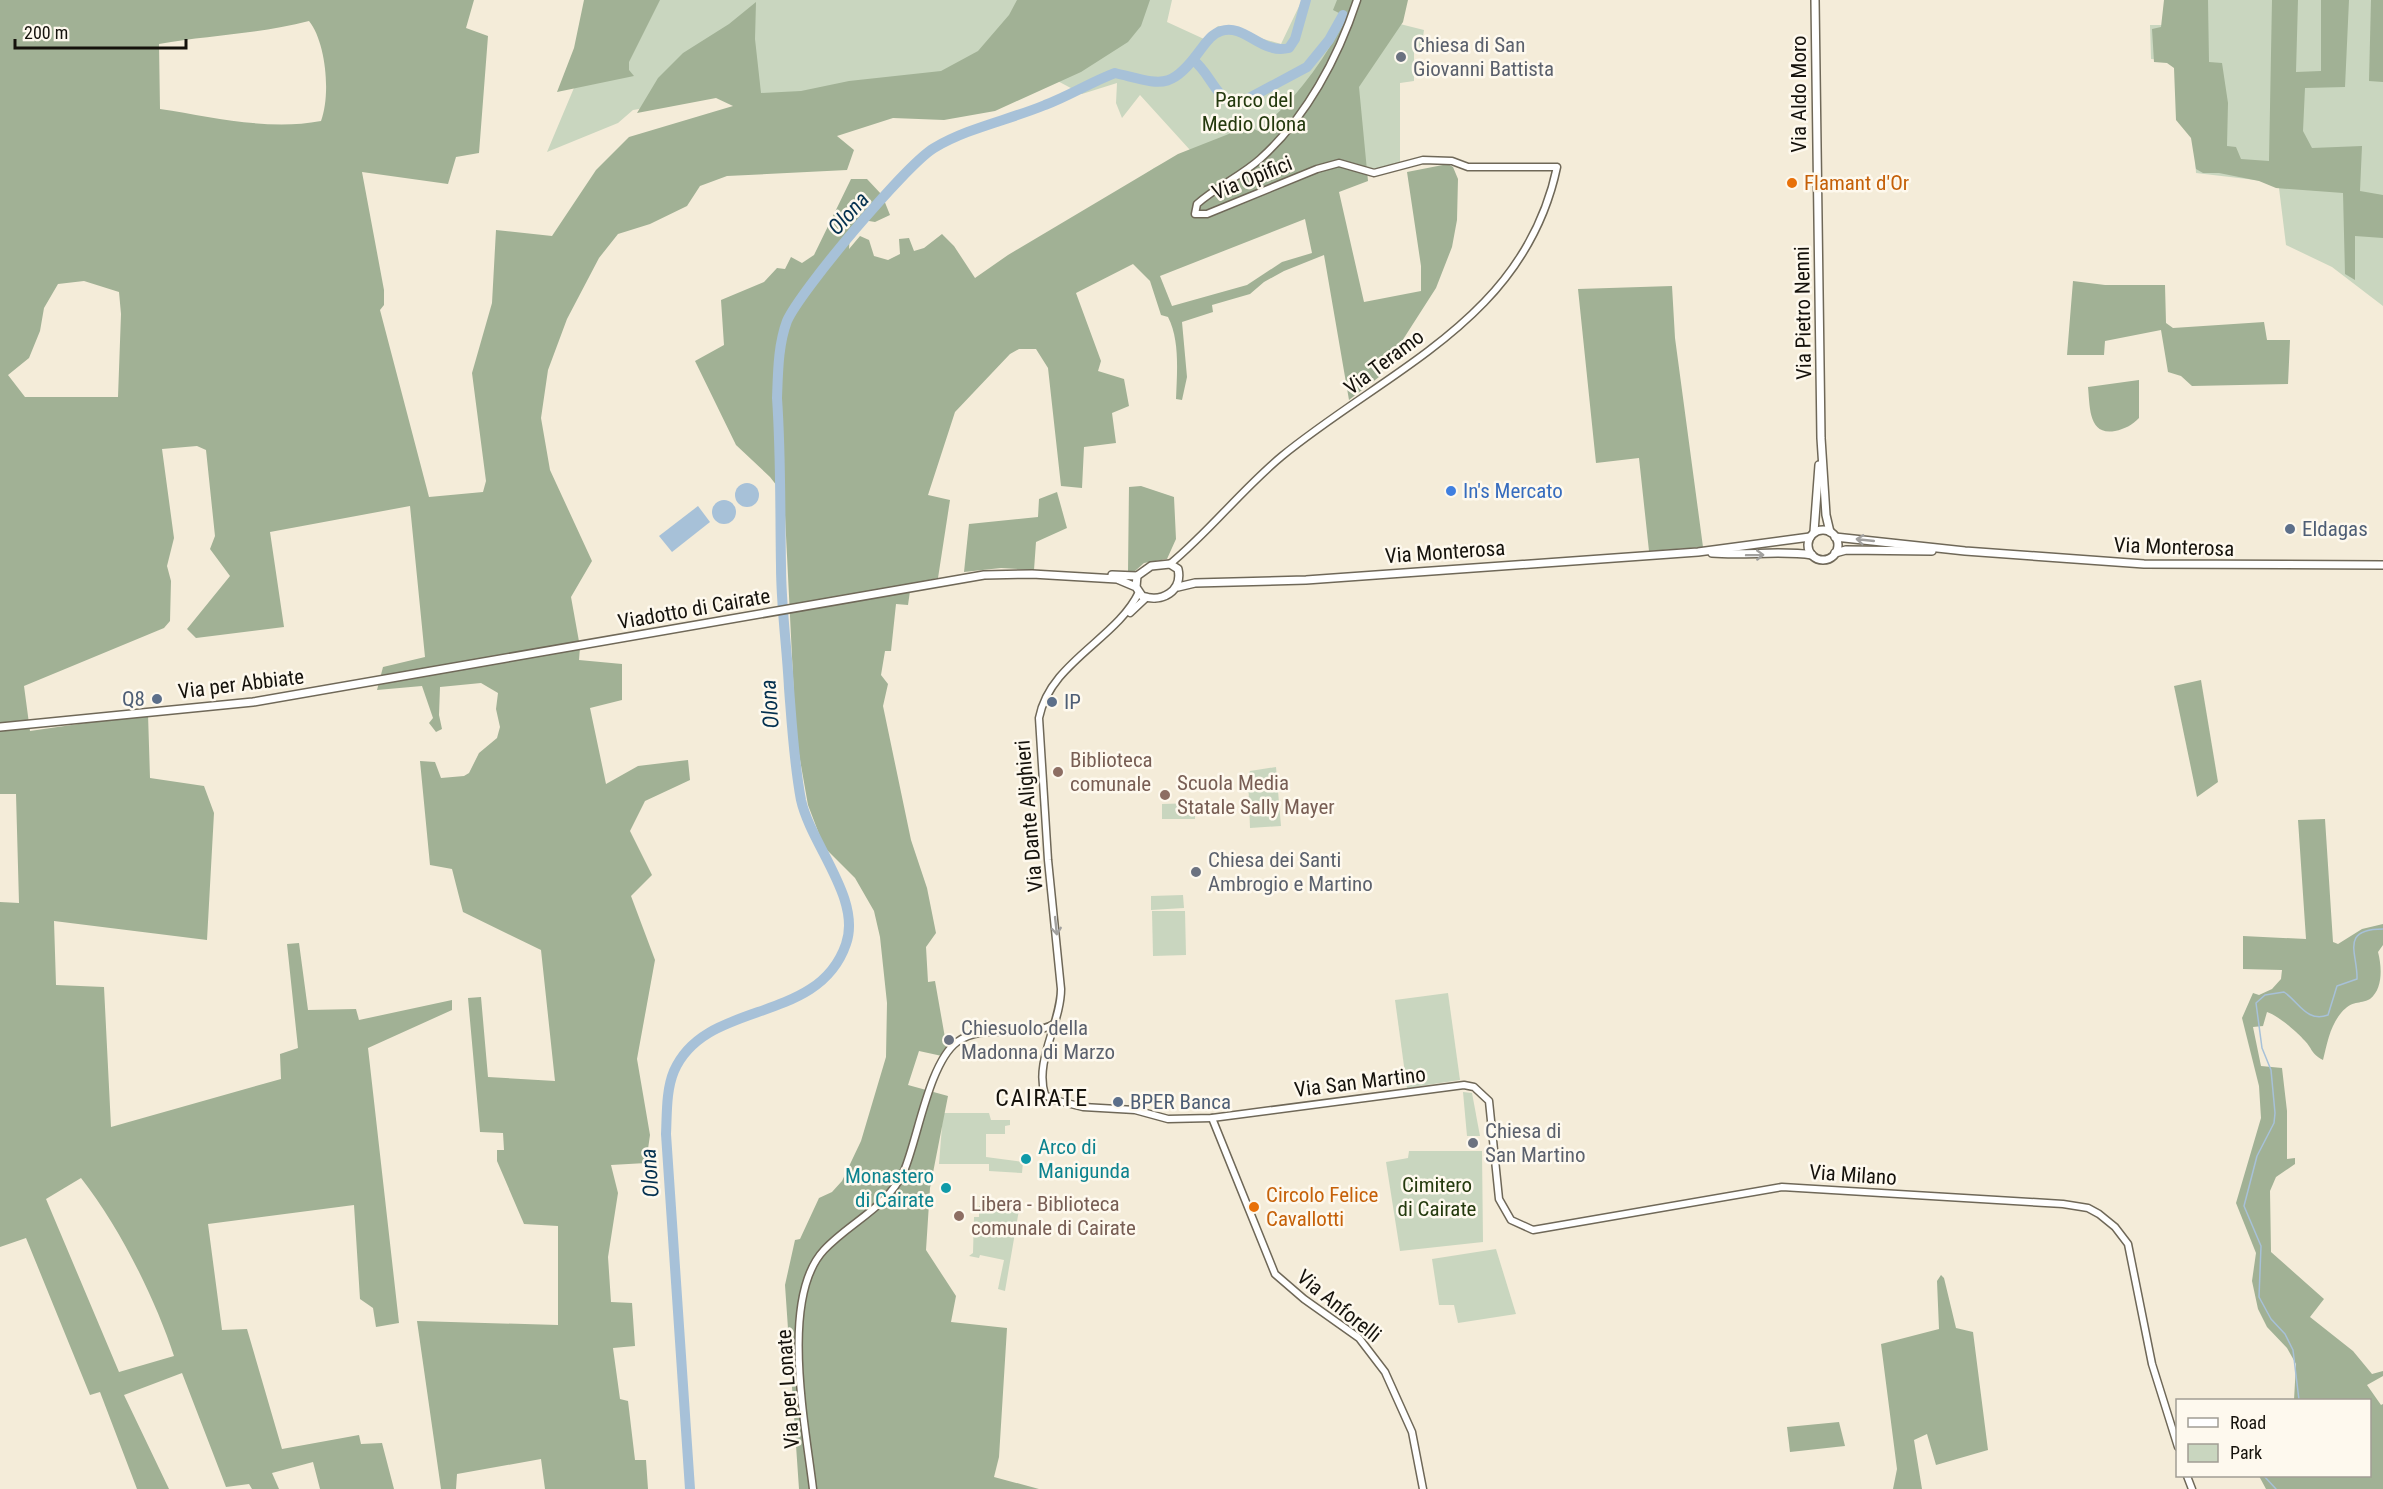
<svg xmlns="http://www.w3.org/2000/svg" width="2383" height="1489" font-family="'Roboto Condensed',sans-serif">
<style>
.green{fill:#c9d6bf}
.forest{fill:#a1b195;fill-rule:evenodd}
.water{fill:#a7c1d8}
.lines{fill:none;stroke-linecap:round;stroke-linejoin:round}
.stream{stroke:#a7c1d8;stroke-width:1.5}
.river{stroke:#a7c1d8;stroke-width:10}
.tertiary-casing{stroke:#6f6858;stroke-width:9}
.secondary-casing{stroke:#6f6858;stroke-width:10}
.tertiary{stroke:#fff;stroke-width:6}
.secondary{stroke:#fff;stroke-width:7}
.oneway{stroke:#a1a09e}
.worship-dot{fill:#6b7280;stroke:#fef9ee;stroke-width:2}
.food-dot{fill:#e8710a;stroke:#fef9ee;stroke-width:2}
.shop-dot{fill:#3f7fe0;stroke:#fef9ee;stroke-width:2}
.service-dot{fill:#5c6f8a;stroke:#fef9ee;stroke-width:2}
.education-dot{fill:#8d6e63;stroke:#fef9ee;stroke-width:2}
.culture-dot{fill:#0f9aa8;stroke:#fef9ee;stroke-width:2}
.labels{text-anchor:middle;stroke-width:5;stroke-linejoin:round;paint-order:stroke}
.worship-label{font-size:21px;fill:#5b616d;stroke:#fef9ee;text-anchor:start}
.street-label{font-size:21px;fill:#15120c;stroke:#fef9ee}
.park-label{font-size:21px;fill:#243a0e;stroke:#fef9ee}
.food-label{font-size:21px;fill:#c56008;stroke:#fef9ee;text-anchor:start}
.shop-label{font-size:21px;fill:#366cbe;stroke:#fef9ee;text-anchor:start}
.service-label{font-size:21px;fill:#4e5e75;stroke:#fef9ee;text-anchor:start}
.education-label{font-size:21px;fill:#785e54;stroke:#fef9ee;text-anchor:start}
.culture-label{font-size:21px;fill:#0d838f;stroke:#fef9ee;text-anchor:start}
.water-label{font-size:22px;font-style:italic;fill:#03304f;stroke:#fef9ee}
.quarter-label{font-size:24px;letter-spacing:1.5px;fill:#15120c;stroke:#fef9ee}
</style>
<rect width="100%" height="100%" fill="#f4ecd9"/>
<!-- green -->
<g class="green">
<path d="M611 0H1172L1167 22 1204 39 1218 26 1281 44 1302 0H1394L1396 23 1424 30 1421 50 1414 49V81L1400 83V167L1393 168 1135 181 1154 168 1190 150 1140 95 1122 118 1116 103 1117 83 1082 94 1007 54 996 63 823 94 708 97 633 110 618 123 547 152Z"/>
<path d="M2166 0H2383V306L2332 267 2286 245 2279 188 2264 181 2196 173 2189 62 2151 59 2150 25H2168Z"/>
<path d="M1276 767 1281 826 1250 828 1248 776 1250 771Z"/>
<path d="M1195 803V819H1162V804Z"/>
<path d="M1183 895 1184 908 1151 910V896Z"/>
<path d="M1152 911H1185L1186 955 1153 956Z"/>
<path d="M1448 993 1460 1080 1407 1088 1395 1000Z"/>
<path d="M1463 1092 1472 1093 1480 1136H1467Z"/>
<path d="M943 1113H989L991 1120H1010V1125L1005 1126V1134H986V1157L1023 1162 1022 1173 989 1171V1164H939Z"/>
<path d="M1409 1151H1482L1483 1242 1400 1251 1386 1162 1408 1158Z"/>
<path d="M1020 1204 1005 1291 998 1289 1004 1260 980 1255 979 1258 969 1256 973 1253 974 1217H979V1206Z"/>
<path d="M1496 1249 1516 1314 1458 1323 1454 1305H1439L1432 1259Z"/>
</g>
<!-- forest -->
<g class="forest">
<path d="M0 0H474L466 28 488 36 479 153 456 157 448 184 362 172 384 290V305L380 310 429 497 483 492 486 481 472 373 492 303 496 230 552 236 596 170 629 137 733 106 716 98 637 113 658 78 683 53 729 24 756 2 755 39 761 93 801 91 849 81 941 71 978 51 1009 15 1017 0H1150L1141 26 1128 42 1081 72 995 111 944 120 893 118 837 136 854 150 847 170 727 176 700 186 687 206 650 224 618 234 599 258 567 319 548 370 541 418 550 470 592 561 571 597 580 647 579 660 622 664V700L590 708 606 784 638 766 688 760 690 780 645 801 630 831 652 875 631 896 655 960 637 1059 650 1135 646 1163 611 1165 618 1193 608 1257 611 1302 632 1303 635 1346 613 1348 620 1399 628 1401 635 1460H646L648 1489H545L541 1459 457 1474 456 1489H441L417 1321 558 1325V1226L524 1224 497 1161V1150H504L503 1133 480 1132 468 998 481 997 488 1077 555 1081 541 950 463 912 452 869 430 865 420 761 435 762 441 778 464 776 469 773 479 753 497 738 500 727 496 709 498 693 481 683 440 687 439 715 442 729 436 732 429 723 433 718 422 686 377 690 383 667 425 657 410 506 270 532 284 627 196 638 187 629 230 576 210 549 215 536 206 450 197 446 162 449 174 538 167 566 171 581 170 621 164 628 24 686 30 731 148 714 150 778 204 786 214 813 207 940 54 921 56 985 104 987 111 1127 281 1079 280 1054 298 1048 287 944 299 943 308 1010 356 1009 359 1020 452 1000V1010L368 1048 399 1323 376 1327 373 1308 360 1299 354 1205 208 1224 222 1330 247 1329 282 1449 359 1435 361 1444 382 1443 394 1489H320L313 1462 272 1473 279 1489H252L249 1484 226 1487 182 1373 124 1395 169 1489H137L100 1392 90 1395 26 1238 0 1247V902L19 903 16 794H0ZM309 21C326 42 331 95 321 121 268 131 213 117 160 109L159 44C209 35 260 34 309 21ZM84 281 119 292 121 314 118 397H25L8 375 29 358 40 331 44 308 58 284ZM81 1178C119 1226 155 1298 174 1356L119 1372 46 1199Z"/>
<path d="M584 0H660L629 62V70L634 76 557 92 574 48Z"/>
<path d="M1337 0H1408L1403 22 1359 87 1368 181 1339 192 1364 302 1421 291V266L1407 172 1448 164 1453 167 1458 179 1457 220 1452 247 1436 288 1379 377 1349 400 1324 255 1284 271 1264 282 1250 294 1212 305 1213 312 1182 322 1187 377 1182 400 1176 399C1177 373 1180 340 1168 317L1161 315 1150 281 1133 264 1076 293 1101 361 1098 371 1124 379 1129 406 1112 413 1116 443 1084 447 1082 488 1061 486 1048 368 1036 349H1019L1010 354 955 412 928 495 950 500 938 578 911 584 908 605 896 604 891 651H885L881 675 888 684 883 706 911 840 927 888 936 933 926 947 928 982 935 981 947 1049 942 1056 919 1051 908 1085 948 1096 930 1188 926 1250 956 1296 951 1322 1007 1328 999 1457 994 1477 1039 1489H799L785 1285 795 1240 800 1239 819 1198 832 1192 842 1181 861 1141 886 1057 887 1003 880 937 874 911 855 878 824 847 808 805 796 737 784 495 770 477 736 445 695 361 724 345 721 300 764 282 777 268 785 269 791 257 802 263 814 255 851 179H867L882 195 890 215 875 222 863 220 850 233 849 249 860 236 869 240 874 256 888 260 900 254 899 239 909 238 914 251 924 248 942 234 954 246 975 278 1008 255 1178 154 1249 126 1258 131C1296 100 1324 60 1347 17L1333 10ZM1305 219 1312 253 1282 262 1247 285 1172 306 1160 276Z"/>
<path d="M2164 0H2208L2209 62 2222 63 2228 103 2227 146 2236 147 2241 159 2269 161 2272 0H2298L2296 72 2321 71V0H2349L2345 87 2305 88 2303 131 2312 148 2362 146 2360 191 2383 195V238L2355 236V280L2345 274 2343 193 2276 188 2259 181 2219 173H2203L2196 169 2191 138 2176 120 2174 68 2167 63 2154 62 2152 29 2161 27Z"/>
<path d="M2371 0H2383V82L2369 81Z"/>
<path d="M2073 281 2105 285H2165L2166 323 2173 328 2264 322 2267 340H2290L2288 384 2192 386 2181 376 2168 372 2161 330 2105 341 2104 355H2067Z"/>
<path d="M1672 286 1675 338 1703 547 1649 551 1639 458 1596 463 1578 289Z"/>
<path d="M2139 380V418C2132 425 2125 429 2115 431 2088 436 2090 406 2088 387Z"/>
<path d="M1141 486 1174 497 1176 539 1167 559 1144 563 1135 571H1128L1129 487Z"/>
<path d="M1057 492 1067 528 1036 542 1034 570 1001 568 964 572 969 524 1038 517 1039 499Z"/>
<path d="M2201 680 2218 782 2197 797 2174 686Z"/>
<path d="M2325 819 2333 942 2338 944 2362 929 2383 924V945L2378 952C2382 967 2383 989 2370 999 2359 1005 2353 999 2341 1013 2330 1026 2327 1044 2323 1060 2310 1053 2312 1047 2303 1039 2296 1031 2277 1015 2267 1012L2263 1026 2253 1027 2261 1066 2282 1068 2287 1111V1159L2295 1158V1164L2276 1177 2270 1191 2271 1252 2324 1299 2310 1317 2353 1351 2372 1374 2383 1371V1376L2367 1385 2381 1405 2383 1404V1489H2266L2259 1476H2370V1400H2294L2296 1364 2287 1348 2267 1327 2258 1309 2252 1281 2256 1253 2236 1203 2261 1118 2259 1086 2242 1018 2253 993 2259 995 2272 989 2281 979 2282 970 2243 969V936L2306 939 2298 820Z"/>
<path d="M1941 1275 1944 1278 1956 1328 1973 1332 1988 1450 1936 1465 1927 1434 1914 1440 1922 1489H1893L1897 1469 1881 1344 1939 1329 1937 1281Z"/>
<path d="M1839 1422 1845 1446 1790 1452 1787 1427Z"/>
</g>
<!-- water -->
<g class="water">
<circle cx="747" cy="495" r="12"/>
<circle cx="724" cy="512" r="12"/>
<path d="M698 506 710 522 672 552 659 536Z"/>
</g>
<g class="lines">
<!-- stream -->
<g class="stream">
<path d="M2299 1400 2293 1350 2285 1334 2271 1319 2259 1297 2261 1246 2244 1206 2257 1156 2274 1123 2275 1113 2271 1070 2262 1048 2256 1003 2265 995 2284 992C2299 1002 2307 1023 2328 1015L2337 986 2357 979C2358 954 2339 929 2383 929"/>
<path d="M2264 1476 2276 1489"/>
</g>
<!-- river -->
<g class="river">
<path d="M1193 60C1211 73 1215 100 1238 104L1307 67 1329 40 1343 15"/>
<path d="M690 1489 666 1134C667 1114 666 1090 674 1071 706 998 818 1026 846 944 862 899 811 845 801 800 794 763 792 726 789 688 787 647 781 607 781 566 780 509 781 454 777 398 778 373 778 345 787 321 800 291 906 165 934 148 967 128 1009 120 1045 105 1069 96 1091 82 1115 73 1162 84 1170 92 1201 49 1207 41 1212 34 1221 31 1245 23 1261 55 1289 48L1295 39 1306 0"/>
</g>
<defs>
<g id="tertiary">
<path d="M1170 564C1210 531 1242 489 1282 456 1390 368 1525 319 1557 167H1468L1452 161 1423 160 1374 173 1339 163 1317 169 1207 214H1195L1197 204C1216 187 1241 176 1260 159 1306 118 1338 58 1357 0"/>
<path d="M1139 592C1117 639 1050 662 1039 718L1048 860 1061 989C1061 1023 1034 1061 1045 1095L1054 1100 1083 1107 1135 1110 1168 1119 1212 1118 1464 1085 1474 1087 1489 1101 1499 1199 1511 1220 1533 1230 1782 1187 2063 1204 2088 1208 2099 1214 2115 1227 2128 1244 2152 1364 2178 1447"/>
<path d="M1130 613 1147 597"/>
<path d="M1212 1118 1275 1274 1304 1299 1359 1338 1385 1372 1412 1432 1423 1489"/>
<path d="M2187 1476 2192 1489"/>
<path d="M813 1489C806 1428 779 1298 824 1250 850 1222 887 1208 904 1171 918 1138 929 1063 957 1042 984 1022 1026 1040 1054 1024"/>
</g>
<g id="secondary">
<path d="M1815 0 1821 438 1826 515 1830 532"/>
<circle cx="1823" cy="545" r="15"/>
<path d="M1814 532 1819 465"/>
<path d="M1835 537 1965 551 2144 564 2383 565"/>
<path d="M1712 553C1745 556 1780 550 1812 555"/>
<path d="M1835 553 1846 550 1932 551"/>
<path d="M1112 575 1137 576"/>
<path d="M1178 587 1195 583 1306 580 1698 552 1810 537"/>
<path d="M0 727 253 702 984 575 1032 574 1117 579 1136 587 1142 596C1162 603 1183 591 1178 569L1170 564 1151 566 1137 576 1136 587"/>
</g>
</defs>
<!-- tertiary casing -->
<use href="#tertiary" class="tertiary-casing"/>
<!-- secondary casing -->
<use href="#secondary" class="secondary-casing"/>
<!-- tertiary -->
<use href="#tertiary" class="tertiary"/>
<!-- secondary -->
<use href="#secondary" class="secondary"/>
</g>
<!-- one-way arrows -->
<defs><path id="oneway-shaft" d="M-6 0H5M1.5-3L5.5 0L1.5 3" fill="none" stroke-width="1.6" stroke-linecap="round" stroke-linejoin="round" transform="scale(1.5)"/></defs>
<g class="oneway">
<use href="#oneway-shaft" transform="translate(1865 540) rotate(-174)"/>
<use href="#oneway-shaft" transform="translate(1755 555) rotate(-1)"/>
<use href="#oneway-shaft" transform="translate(1056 926) rotate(84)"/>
</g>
<!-- markers -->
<g class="worship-dot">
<circle cx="1401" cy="57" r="6"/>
<circle cx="1196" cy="872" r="6"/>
<circle cx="949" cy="1040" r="6"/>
<circle cx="1473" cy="1143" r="6"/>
</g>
<g class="food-dot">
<circle cx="1792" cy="183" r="6"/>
<circle cx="1254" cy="1207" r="6"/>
</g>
<circle class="shop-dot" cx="1451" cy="491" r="6"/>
<g class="service-dot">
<circle cx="2290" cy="529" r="6"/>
<circle cx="157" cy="699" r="6"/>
<circle cx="1052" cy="702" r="6"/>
<circle cx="1118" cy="1102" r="6"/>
</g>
<g class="education-dot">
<circle cx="1058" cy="772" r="6"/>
<circle cx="1165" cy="795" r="6"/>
<circle cx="959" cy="1216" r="6"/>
</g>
<g class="culture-dot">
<circle cx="1026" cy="1159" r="6"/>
<circle cx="946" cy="1188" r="6"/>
</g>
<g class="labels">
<!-- worship labels -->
<g class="worship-label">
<text x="1413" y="52">Chiesa di San<tspan x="1413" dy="24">Giovanni Battista</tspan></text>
<text x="1208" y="867">Chiesa dei Santi<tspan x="1208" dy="24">Ambrogio e Martino</tspan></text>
<text x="961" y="1035">Chiesuolo della<tspan x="961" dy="24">Madonna di Marzo</tspan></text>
<text x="1485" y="1138">Chiesa di<tspan x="1485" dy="24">San Martino</tspan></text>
</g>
<!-- street labels -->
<g class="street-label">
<text transform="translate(1799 94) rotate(-90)" y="7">Via Aldo Moro</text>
<text transform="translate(1252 178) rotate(-22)" y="7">Via Opifici</text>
<text transform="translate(1803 313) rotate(-91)" y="7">Via Pietro Nenni</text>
<text transform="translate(1384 362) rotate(-37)" y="7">Via Teramo</text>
<text transform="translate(2174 547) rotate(2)" y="7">Via Monterosa</text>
<text transform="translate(1445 552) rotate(-4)" y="7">Via Monterosa</text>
<text transform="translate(694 609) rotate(-10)" y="7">Viadotto di Cairate</text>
<text transform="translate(241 684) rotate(-7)" y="7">Via per Abbiate</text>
<text transform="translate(1029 816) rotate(-95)" y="7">Via Dante Alighieri</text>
<text transform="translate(1360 1082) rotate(-7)" y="7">Via San Martino</text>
<text transform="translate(1853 1175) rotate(4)" y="7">Via Milano</text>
<text transform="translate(1339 1306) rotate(39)" y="7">Via Anforelli</text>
<text transform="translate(788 1389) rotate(-94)" y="7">Via per Lonate</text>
</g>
<!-- park labels -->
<g class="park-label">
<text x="1254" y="107">Parco del<tspan x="1254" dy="24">Medio Olona</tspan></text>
<text x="1437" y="1192">Cimitero<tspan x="1437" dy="24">di Cairate</tspan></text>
</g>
<!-- food labels -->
<g class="food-label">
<text x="1804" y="190">Flamant d'Or</text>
<text x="1266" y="1202">Circolo Felice<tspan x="1266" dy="24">Cavallotti</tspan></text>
</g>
<!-- shop labels -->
<g class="shop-label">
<text x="1463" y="498">In's Mercato</text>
</g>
<!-- service labels -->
<g class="service-label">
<text x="2302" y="536">Eldagas</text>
<text x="145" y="706" text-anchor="end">Q8</text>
<text x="1064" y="709">IP</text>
<text x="1130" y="1109">BPER Banca</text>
</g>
<!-- education labels -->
<g class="education-label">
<text x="1070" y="767">Biblioteca<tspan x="1070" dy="24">comunale</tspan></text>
<text x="1177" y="790">Scuola Media<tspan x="1177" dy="24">Statale Sally Mayer</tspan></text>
<text x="971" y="1211">Libera - Biblioteca<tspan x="971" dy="24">comunale di Cairate</tspan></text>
</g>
<!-- culture labels -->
<g class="culture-label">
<text x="1038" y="1154">Arco di<tspan x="1038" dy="24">Manigunda</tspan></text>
<text x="934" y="1183" text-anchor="end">Monastero<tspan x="934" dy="24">di Cairate</tspan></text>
</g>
<!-- water labels -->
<g class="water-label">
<text transform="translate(848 213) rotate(-48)" y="8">Olona</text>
<text transform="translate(769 704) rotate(-94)" y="8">Olona</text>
<text transform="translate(649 1173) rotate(-94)" y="8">Olona</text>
</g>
<!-- quarter labels -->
<g class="quarter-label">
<text x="1042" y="1106">CAIRATE</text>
</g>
</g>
<!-- legend -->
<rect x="2176" y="1399" width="195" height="78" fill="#fef9ee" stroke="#a19d94" stroke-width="1.5"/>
<rect x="2188" y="1418" width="30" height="9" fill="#ffffff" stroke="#a19d94" stroke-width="1.5"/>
<text x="2230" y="1429" font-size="18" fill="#15120c">Road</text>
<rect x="2188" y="1444" width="30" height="18" fill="#c9d6bf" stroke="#a19d94" stroke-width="1.5"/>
<text x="2230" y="1459" font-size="18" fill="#15120c">Park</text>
<!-- scale -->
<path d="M15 39v9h171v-9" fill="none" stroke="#15120c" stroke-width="3"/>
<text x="24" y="39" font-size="18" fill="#15120c" stroke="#fef9ee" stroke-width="4.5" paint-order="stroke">200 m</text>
</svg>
